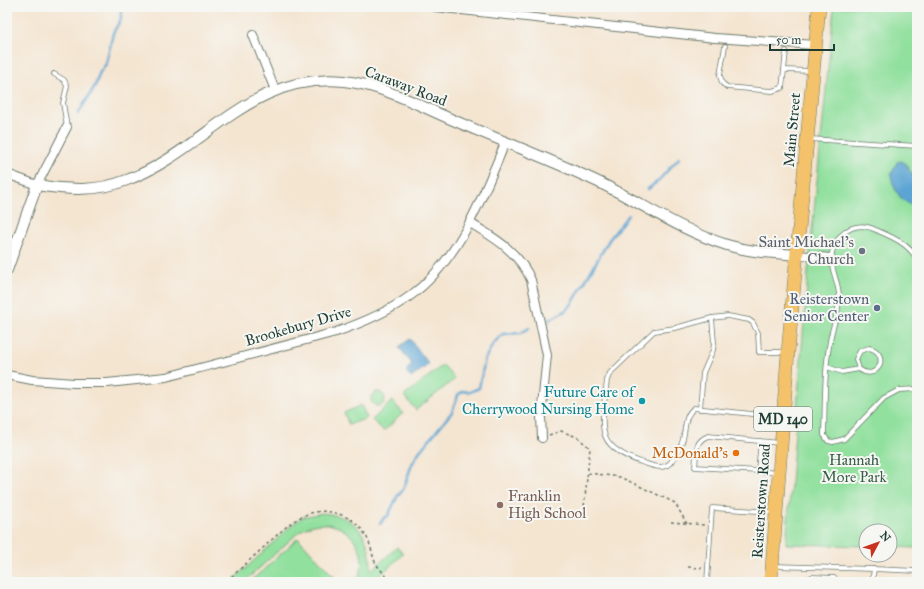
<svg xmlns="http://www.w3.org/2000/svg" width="924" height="589" font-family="'IM FELL Great Primer',serif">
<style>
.green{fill:#91e09e;stroke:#588e69}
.water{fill:#5ca4d3;stroke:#3e7084}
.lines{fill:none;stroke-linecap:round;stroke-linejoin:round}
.stream{stroke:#5ca4d3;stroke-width:2.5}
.service-casing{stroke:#6a786b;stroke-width:5.5}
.minor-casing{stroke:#6a786b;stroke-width:10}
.tertiary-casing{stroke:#6a786b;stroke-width:12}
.primary-casing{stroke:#6a786b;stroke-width:14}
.path{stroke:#6a786b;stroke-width:1.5;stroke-dasharray:3 3;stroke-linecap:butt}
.service{stroke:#fff;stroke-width:4}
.minor{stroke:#fff;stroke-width:8}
.tertiary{stroke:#fff;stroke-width:10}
.primary{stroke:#f3c26a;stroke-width:13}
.worship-dot{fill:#6b7280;stroke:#f6f6f2;stroke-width:1.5}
.service-dot{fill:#5c6f8a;stroke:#f6f6f2;stroke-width:1.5}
.culture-dot{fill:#0f9aa8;stroke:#f6f6f2;stroke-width:1.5}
.food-dot{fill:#e8710a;stroke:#f6f6f2;stroke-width:1.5}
.education-dot{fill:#8d6e63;stroke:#f6f6f2;stroke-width:1.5}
.labels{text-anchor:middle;stroke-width:4;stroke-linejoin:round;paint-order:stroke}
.shield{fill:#f6f6f2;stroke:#60746d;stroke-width:1}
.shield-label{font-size:14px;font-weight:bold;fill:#1f3d34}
.street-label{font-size:15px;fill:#1f3d34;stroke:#f6f6f2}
.worship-label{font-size:15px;fill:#5b616d;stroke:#f6f6f2;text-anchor:end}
.service-label{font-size:15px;fill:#4e5e75;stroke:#f6f6f2;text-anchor:end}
.culture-label{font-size:15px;fill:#0d838f;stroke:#f6f6f2;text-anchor:end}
.food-label{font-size:15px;fill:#c56008;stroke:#f6f6f2;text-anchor:end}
.park-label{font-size:15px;fill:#365e49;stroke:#f6f6f2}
.education-label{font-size:15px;fill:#785e54;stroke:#f6f6f2;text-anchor:start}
</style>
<rect width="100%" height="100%" fill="#f6f6f2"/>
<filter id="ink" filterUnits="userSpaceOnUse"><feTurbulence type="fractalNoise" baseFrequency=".025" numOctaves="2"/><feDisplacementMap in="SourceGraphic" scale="8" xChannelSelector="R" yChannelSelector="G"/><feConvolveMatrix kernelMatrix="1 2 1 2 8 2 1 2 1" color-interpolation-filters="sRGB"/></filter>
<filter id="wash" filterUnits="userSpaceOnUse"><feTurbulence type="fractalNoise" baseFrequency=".012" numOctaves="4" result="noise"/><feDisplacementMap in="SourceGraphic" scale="16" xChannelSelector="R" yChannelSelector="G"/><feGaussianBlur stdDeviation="0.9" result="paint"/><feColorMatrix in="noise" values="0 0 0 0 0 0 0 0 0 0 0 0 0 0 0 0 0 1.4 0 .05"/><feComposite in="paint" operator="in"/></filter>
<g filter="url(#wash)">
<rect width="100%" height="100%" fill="#f4e5d1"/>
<!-- green -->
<g class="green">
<path d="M834 7H917V548L890 547V531H866V546L786 544 808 272Z"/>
<path d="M443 365 455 379 416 410 404 396Z"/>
<circle cx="378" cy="399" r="7"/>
<path d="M392 401 403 413 384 431 372 420Z"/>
<path d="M361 405 367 418 349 425 344 413Z"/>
<path d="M322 513C358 516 371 536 371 571L397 547 403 554 373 582H356C378 545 333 507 299 532L244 582H231L293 524 303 517Z"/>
<path d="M298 538 339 582H250Z"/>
</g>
<!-- water -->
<g class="water">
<path d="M901 161 905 163 917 182V206C901 204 893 189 891 175L897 162Z"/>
<path d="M410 339 429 364 411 378 406 371 412 364 399 347Z"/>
</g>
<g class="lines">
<!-- stream -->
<g class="stream">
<path d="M78 114 95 86 100 72 106 64 113 33 121 19V7"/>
<path d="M648 189 658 181 680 157"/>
<path d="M549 320 565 311 572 304 609 240 628 215"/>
<path d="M380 524 384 518 388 516 397 497 403 490 412 464 419 452 452 412 458 395 463 391 470 392 479 388 485 359 493 344 503 334 521 333 529 328"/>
</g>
</g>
</g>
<g filter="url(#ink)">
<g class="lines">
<defs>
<g id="service">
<path d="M725 46 720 75 722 83 727 87 772 91 782 88 784 70 811 71"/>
<path d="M784 70 786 51"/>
<path d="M54 74 64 80 67 86 63 103 67 127"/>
<path d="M810 139 917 146"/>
<path d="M917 259C908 243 892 237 876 230 857 221 841 229 833 249 827 265 839 280 839 296 840 312 832 326 830 341 824 372 825 404 824 435L828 441 833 442 844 439 884 398 899 390 917 389"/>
<path d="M827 367 842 372 859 369C867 375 875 374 880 365 882 356 878 350 869 348L860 351 856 359 859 369"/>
<path d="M700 409 703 373 713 350 714 343 712 318"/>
<path d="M781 417 694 408C684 416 686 427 683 439 681 448 676 456 670 463 663 470 653 466 644 463 592 446 602 427 607 380L610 373 654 331 675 328 712 318 728 316 749 320 753 323 758 333 759 352H786"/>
<path d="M761 441 758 471 695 467C697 453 693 442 708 436L779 443"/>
<path d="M758 471 778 473"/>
<path d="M773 566 874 569 872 582"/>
<path d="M874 569 917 571"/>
<path d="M707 582 712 508 774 512"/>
<path d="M793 582V580L805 581 812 577 834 578 838 582H844"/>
</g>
<g id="minor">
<path d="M435 7 715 38 816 45"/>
<path d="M253 35 275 90"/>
<path d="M7 174 37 185 67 127"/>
<path d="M470 223C495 238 519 252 531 280L547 355 541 417 542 438"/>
<path d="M797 255 831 258"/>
<path d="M7 375 32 380 74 383H107L166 377 336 332C362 323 388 312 410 296 459 261 483 196 505 143"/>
</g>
<path id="tertiary" d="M7 270 37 185C68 190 97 192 127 180 205 151 249 72 344 81 382 85 418 105 453 120 499 140 547 158 594 180 639 201 679 230 727 245 750 252 774 253 797 255"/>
<path id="primary" d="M771 582 788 352 819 7"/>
</defs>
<!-- service casing -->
<use href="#service" class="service-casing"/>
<!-- minor casing -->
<use href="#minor" class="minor-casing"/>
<!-- tertiary casing -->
<use href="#tertiary" class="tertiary-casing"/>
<!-- primary casing -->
<use href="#primary" class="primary-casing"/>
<!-- path -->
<g class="path">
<path d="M549 435 561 431 577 437 590 448 584 507"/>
<path d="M588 473 620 477 671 501 675 503 687 524"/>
<path d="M671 522 705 525"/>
<path d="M688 567 702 568"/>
<path d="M227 581C239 570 252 558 265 546 288 525 309 501 344 516 362 524 369 538 373 556 375 567 386 572 387 582"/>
</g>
<!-- service -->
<use href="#service" class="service"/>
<!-- minor -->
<use href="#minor" class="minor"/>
<!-- tertiary -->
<use href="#tertiary" class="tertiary"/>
<!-- primary -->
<use href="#primary" class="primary"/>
</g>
</g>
<!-- markers -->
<circle class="worship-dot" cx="862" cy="251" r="4"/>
<circle class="service-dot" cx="877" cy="308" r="4"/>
<circle class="culture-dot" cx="642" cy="401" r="4"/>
<circle class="food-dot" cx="736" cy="453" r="4"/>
<circle class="education-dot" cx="500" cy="505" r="4"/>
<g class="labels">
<!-- shield labels -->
<rect class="shield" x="754" y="407" width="58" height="24" rx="3"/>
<g class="shield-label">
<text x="783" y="424">MD 140</text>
</g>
<!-- street labels -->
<g class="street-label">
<text transform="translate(406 86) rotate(21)" y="5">Caraway Road</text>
<text transform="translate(792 130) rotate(-85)" y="5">Main Street</text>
<text transform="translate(298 326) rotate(-16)" y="5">Brookebury Drive</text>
<text transform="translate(761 501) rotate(-86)" y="5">Reisterstown Road</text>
</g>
<!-- worship labels -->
<g class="worship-label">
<text x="854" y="247">Saint Michael's<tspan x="854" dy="17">Church</tspan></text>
</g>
<!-- service labels -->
<g class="service-label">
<text x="869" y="304">Reisterstown<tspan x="869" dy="17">Senior Center</tspan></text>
</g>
<!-- culture labels -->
<g class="culture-label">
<text x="634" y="397">Future Care of<tspan x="634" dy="17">Cherrywood Nursing Home</tspan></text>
</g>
<!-- food labels -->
<g class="food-label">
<text x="728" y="458">McDonald's</text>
</g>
<!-- park labels -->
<g class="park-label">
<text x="854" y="465">Hannah<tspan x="854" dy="17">More Park</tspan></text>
</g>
<!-- education labels -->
<g class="education-label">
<text x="508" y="501">Franklin<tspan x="508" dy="17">High School</tspan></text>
</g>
</g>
<!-- margin -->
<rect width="924" height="589" fill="none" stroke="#f6f6f2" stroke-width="24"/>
<!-- north arrow -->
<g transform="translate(878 543) rotate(49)"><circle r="19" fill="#f6f6f2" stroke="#a0aca6"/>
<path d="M0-3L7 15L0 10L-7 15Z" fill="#c8321e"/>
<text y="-6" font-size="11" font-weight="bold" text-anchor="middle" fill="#1f3d34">N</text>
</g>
<!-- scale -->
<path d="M770 44v6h64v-6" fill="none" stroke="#1f3d34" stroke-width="2"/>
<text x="776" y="44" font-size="12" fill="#1f3d34" stroke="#f6f6f2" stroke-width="3" paint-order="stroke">50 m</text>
</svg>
